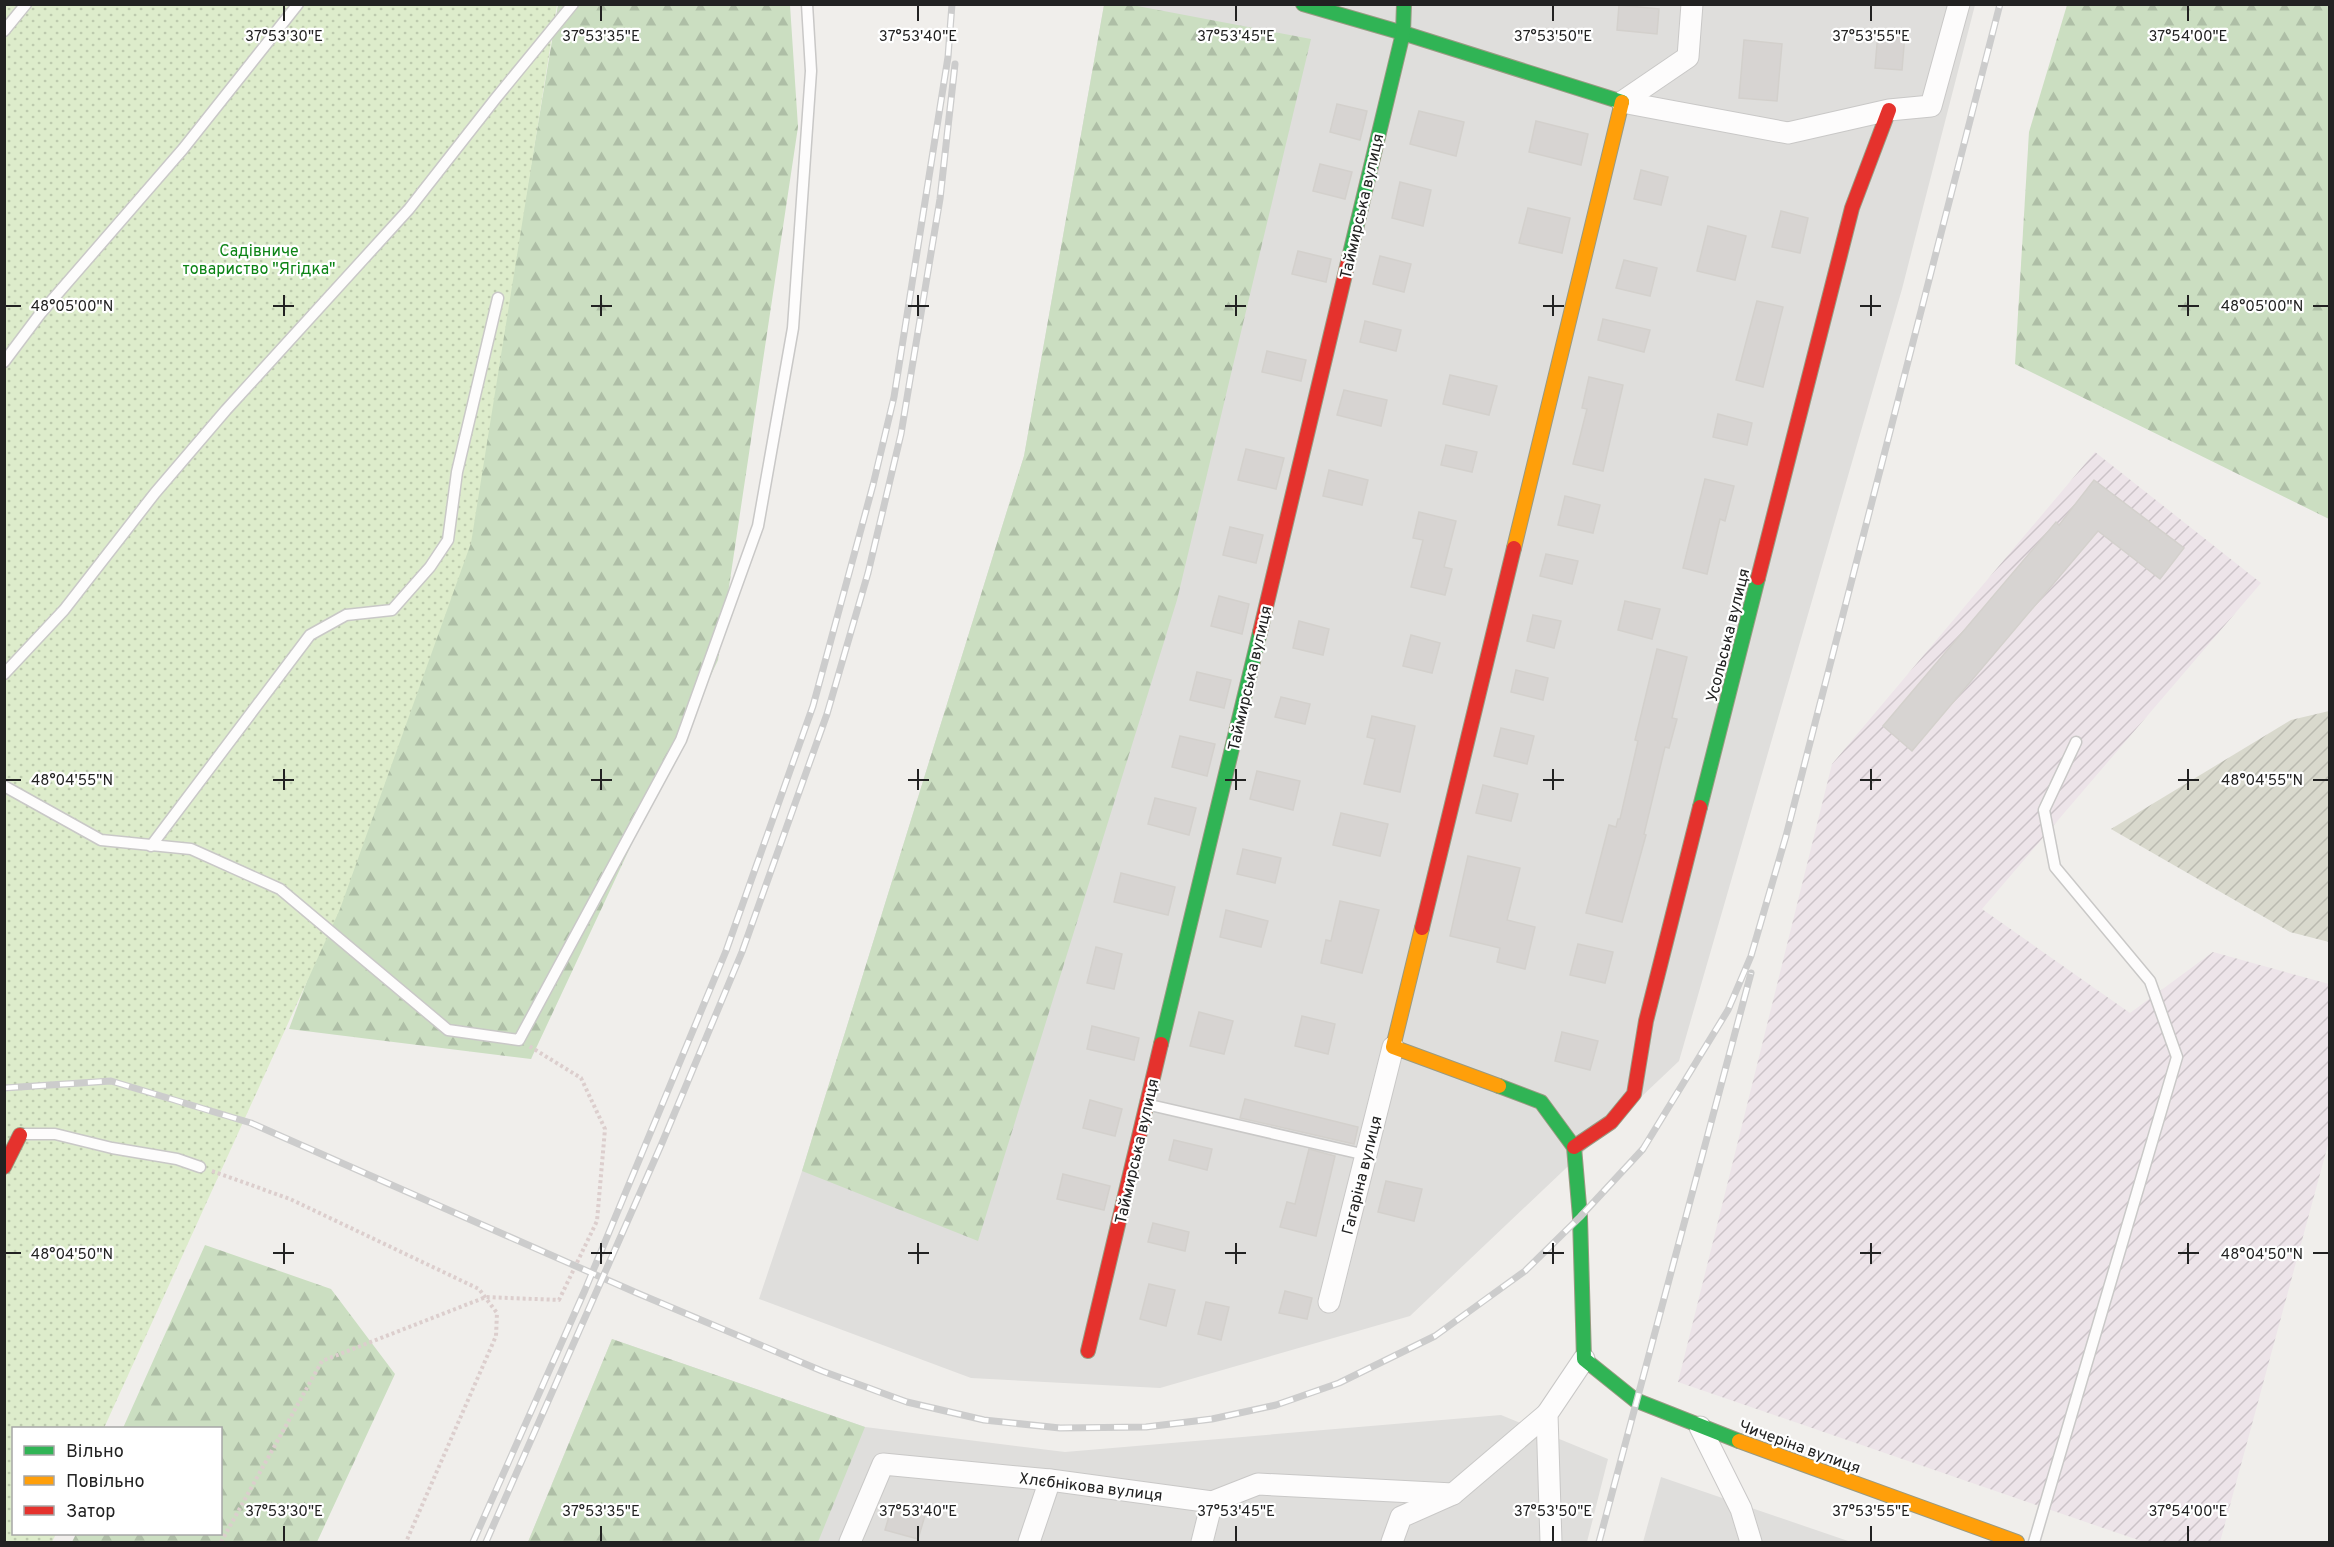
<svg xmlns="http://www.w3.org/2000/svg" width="2334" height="1547" font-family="Overpass,sans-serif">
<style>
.residential{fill:#dfdedc}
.industrial{fill:url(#industrial-furrows)}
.construction{fill:url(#construction-furrows)}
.forest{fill:url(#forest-firs)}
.garden{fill:url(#garden-dots)}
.building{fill:#d7d4d2;stroke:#d3d0cc;stroke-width:1.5}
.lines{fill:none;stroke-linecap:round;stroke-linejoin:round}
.lane-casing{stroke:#c9c8c7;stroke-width:13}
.street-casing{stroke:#c9c8c7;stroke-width:23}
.fast-casing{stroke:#999a82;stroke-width:16}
.slow-casing{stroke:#999a82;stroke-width:16}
.jam-casing{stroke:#999a82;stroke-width:16}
.path{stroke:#dccecd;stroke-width:4;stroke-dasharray:3 3;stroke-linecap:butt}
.lane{stroke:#fdfcfc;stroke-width:10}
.street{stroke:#fdfcfc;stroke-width:21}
.fast{stroke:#30b455;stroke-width:14}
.slow{stroke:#ff9f0a;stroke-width:14}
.jam{stroke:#e5322d;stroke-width:14}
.rail-casing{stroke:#ccc;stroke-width:7}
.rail{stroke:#fff;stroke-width:4.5;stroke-dasharray:14;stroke-linecap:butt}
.ticks{fill:none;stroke:#222;stroke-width:2}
.labels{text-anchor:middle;stroke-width:4.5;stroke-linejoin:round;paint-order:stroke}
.street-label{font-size:16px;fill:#222;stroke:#fff}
.park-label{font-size:16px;fill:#0c8416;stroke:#fff}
.ticks-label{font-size:15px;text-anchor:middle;fill:#222;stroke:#fff;stroke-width:4.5;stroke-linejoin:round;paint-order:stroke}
</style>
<defs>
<pattern id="industrial-furrows" width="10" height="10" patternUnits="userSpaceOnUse" patternTransform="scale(1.5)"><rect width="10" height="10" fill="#ede4e9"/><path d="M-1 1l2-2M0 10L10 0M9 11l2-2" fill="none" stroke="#cbc3c8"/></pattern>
<pattern id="construction-furrows" width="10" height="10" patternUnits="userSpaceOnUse" patternTransform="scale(1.5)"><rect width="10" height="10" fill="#d9d9cd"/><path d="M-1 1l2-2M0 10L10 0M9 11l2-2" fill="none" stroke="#babab0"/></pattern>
<pattern id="forest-firs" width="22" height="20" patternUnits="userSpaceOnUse" patternTransform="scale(1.5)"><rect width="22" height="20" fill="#cbdec1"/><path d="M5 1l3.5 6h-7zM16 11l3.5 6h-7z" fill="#aebea6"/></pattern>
<pattern id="garden-dots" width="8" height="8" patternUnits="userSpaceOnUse" patternTransform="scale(1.5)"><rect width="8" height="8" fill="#ddeccb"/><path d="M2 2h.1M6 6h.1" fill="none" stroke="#bdcaae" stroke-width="1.8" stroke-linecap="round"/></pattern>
</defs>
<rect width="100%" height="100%" fill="#f0eeeb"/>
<!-- residential -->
<g class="residential">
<path d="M1104 5H1975L1902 289 1679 1061 1410 1316 1160 1388 971 1378 759 1299 802 1171 1024 456Z"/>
<path d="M612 1339 865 1427 1065 1452 1501 1415 1608 1459 1587 1542H528Z"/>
<path d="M1661 1477 1851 1542H1643Z"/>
</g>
<!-- industrial -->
<path class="industrial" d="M2095 452 2261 583 1982 909 2130 1013 2213 952 2329 984V1141L2220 1542H2144L1678 1382 1832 764Z"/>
<!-- construction -->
<path class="construction" d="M2329 711V942L2290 932 2111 829 2291 720Z"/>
<!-- forest -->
<g class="forest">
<path d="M558 5H790L798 127 718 660 531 1059 289 1029 465 558Z"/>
<path d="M1104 5H1132L1311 39 1177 600 978 1241 802 1171 1024 456Z"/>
<path d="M2067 5H2329V519L2015 364 2029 132Z"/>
<path d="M205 1245 331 1289 395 1374 317 1542H72L76 1534H220V1428H123Z"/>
<path d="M612 1339 865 1427 818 1542H528Z"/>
</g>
<!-- garden -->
<path class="garden" d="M5 5H557L471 543 340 909 104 1428H14V1534H56L52 1542H5Z"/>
<!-- building -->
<g class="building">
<path d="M1619 5 1659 9 1657 34 1617 30Z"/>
<path d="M1878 32 1905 34 1902 70 1875 68Z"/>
<path d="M1744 40 1782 44 1777 101 1739 98Z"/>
<path d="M1337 104 1367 111 1360 140 1330 132Z"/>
<path d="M1419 111 1464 122 1456 156 1410 144Z"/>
<path d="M1536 121 1588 134 1581 165 1529 152Z"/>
<path d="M1320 164 1352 172 1345 199 1313 191Z"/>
<path d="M1641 170 1668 177 1661 205 1634 199Z"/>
<path d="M1400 182 1431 190 1423 226 1392 218Z"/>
<path d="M1528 208 1570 218 1562 253 1519 243Z"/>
<path d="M1781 211 1808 218 1800 253 1772 247Z"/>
<path d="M1708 226 1746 236 1735 280 1697 271Z"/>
<path d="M1298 251 1331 259 1326 282 1292 274Z"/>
<path d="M1380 256 1411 264 1404 292 1373 284Z"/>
<path d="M1624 260 1657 268 1650 296 1616 288Z"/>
<path d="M1757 301 1783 307 1763 387 1736 380Z"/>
<path d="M1603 319 1650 330 1644 352 1598 340Z"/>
<path d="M1365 321 1401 330 1396 351 1360 342Z"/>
<path d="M1267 351 1306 360 1301 381 1262 372Z"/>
<path d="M1450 375 1497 386 1489 415 1443 404Z"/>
<path d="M1589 377 1623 385 1603 471 1573 464 1587 409 1582 408Z"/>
<path d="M1344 390 1387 400 1381 426 1337 415Z"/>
<path d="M1718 414 1752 423 1747 445 1713 437Z"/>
<path d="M1446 445 1477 452 1472 472 1441 465Z"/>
<path d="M1246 449 1284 458 1276 489 1238 480Z"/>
<path d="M1329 470 1368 480 1362 505 1323 496Z"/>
<path d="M1705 479 1734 486 1725 521 1720 519 1707 574 1683 568Z"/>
<path d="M2094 480 2184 548 2160 579 2098 531 1912 751 1883 726 2056 522 2059 525Z"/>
<path d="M1565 496 1600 505 1593 533 1558 525Z"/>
<path d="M1419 512 1456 521 1444 567 1452 569 1445 595 1411 587 1423 540 1413 538Z"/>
<path d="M1230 527 1263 535 1256 563 1223 555Z"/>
<path d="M1546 554 1578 561 1572 584 1540 576Z"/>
<path d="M1219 596 1249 604 1242 634 1211 626Z"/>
<path d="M1625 601 1660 609 1652 639 1618 630Z"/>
<path d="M1533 615 1561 621 1554 648 1527 641Z"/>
<path d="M1299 621 1329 629 1323 655 1293 648Z"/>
<path d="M1411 635 1440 643 1432 673 1403 666Z"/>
<path d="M1657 649 1687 657 1672 718 1677 719 1669 748 1665 747 1644 834 1646 835 1622 922 1586 913 1609 825 1616 827 1618 819H1620L1638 741 1635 740Z"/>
<path d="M1516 670 1548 678 1543 700 1511 692Z"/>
<path d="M1197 672 1231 680 1224 708 1190 700Z"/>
<path d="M1281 697 1310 704 1305 724 1275 717Z"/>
<path d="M1372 716 1415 726 1400 792 1364 784 1375 739 1367 737Z"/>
<path d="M1501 728 1534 736 1527 764 1494 756Z"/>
<path d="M1180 736 1215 744 1207 776 1172 767Z"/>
<path d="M1257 771 1300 781 1293 810 1250 799Z"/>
<path d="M1483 785 1518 794 1511 821 1476 813Z"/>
<path d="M1155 798 1196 808 1189 835 1148 824Z"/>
<path d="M1341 813 1388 824 1380 856 1333 845Z"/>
<path d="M1243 849 1281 858 1275 883 1237 874Z"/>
<path d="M1468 856 1520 868 1507 920 1535 927 1525 969 1497 962 1500 948 1450 936Z"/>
<path d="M1121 873 1175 887 1168 915 1114 902Z"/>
<path d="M1340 901 1379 910 1362 973 1321 963 1326 940 1331 941Z"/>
<path d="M1226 910 1268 921 1261 947 1220 937Z"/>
<path d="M1578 944 1613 952 1605 983 1570 975Z"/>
<path d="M1096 947 1122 954 1114 989 1087 983Z"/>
<path d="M1199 1012 1233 1021 1224 1054 1190 1046Z"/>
<path d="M1302 1016 1335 1024 1328 1054 1295 1046Z"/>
<path d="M1092 1026 1139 1038 1134 1060 1087 1049Z"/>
<path d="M1562 1032 1598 1041 1590 1070 1555 1061Z"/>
<path d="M1245 1099 1358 1127 1354 1144 1240 1118Z"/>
<path d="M1090 1100 1122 1109 1115 1136 1083 1128Z"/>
<path d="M1174 1140 1212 1149 1207 1170 1169 1160Z"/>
<path d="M1309 1149 1335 1156 1316 1236 1280 1227 1287 1202 1295 1204Z"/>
<path d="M1063 1174 1110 1186 1104 1210 1057 1199Z"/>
<path d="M1386 1181 1422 1189 1414 1221 1378 1212Z"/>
<path d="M1153 1223 1189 1232 1185 1251 1148 1242Z"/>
<path d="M1149 1284 1175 1290 1166 1326 1140 1319Z"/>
<path d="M1285 1291 1312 1298 1307 1319 1279 1313Z"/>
<path d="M1206 1302 1229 1307 1221 1340 1198 1334Z"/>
<path d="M893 1503 926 1512 918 1539 885 1530Z"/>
</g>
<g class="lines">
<defs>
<g id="lane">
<path d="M4 31 26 4"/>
<path d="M4 362 40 314 183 149 298 4"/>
<path d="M4 674 64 610 155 493 226 410 409 209 496 98 573 4"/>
<path d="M4 786 101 840 191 849 280 889 448 1030 519 1040 681 740 758 526 793 328 811 71 807 4"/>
<path d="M151 846 310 635 346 615 392 610 430 567 448 540 457 472 498 298"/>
<path d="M1150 1105 1366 1155"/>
<path d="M23 1134H55L112 1148 177 1159 200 1167"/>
<path d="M2034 1542 2177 1057 2150 981 2055 867 2044 810 2076 742"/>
</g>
<g id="street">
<path d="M1622 102 1788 133 1889 110 1931 106 1959 4"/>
<path d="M1622 102 1688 57 1692 4"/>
<path d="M1329 1302 1393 1047"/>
<path d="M1700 1427 1741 1509 1751 1542"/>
<path d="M850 1542 883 1464 1050 1480 1212 1502 1258 1484 1453 1494"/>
<path d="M1029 1542 1050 1480"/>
<path d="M1202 1542 1212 1502"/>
<path d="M1392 1542 1401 1517 1453 1494 1547 1414"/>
<path d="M1551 1542 1547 1414 1584 1359"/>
</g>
<g id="fast">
<path d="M1303 4 1403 33 1622 102"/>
<path d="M1348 262 1403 33 1404 4"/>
<path d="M1700 807 1758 578"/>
<path d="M1161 1044 1260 632"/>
<path d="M1499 1086 1541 1102 1574 1147 1580 1217 1584 1359 1635 1400 1739 1441"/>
</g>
<g id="slow">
<path d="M1514 548 1622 102"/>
<path d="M1422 928 1393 1047 1499 1086"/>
<path d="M1739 1441 2017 1542"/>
</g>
<g id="jam">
<path d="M1758 578 1852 208 1889 110"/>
<path d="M1260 632 1348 262"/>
<path d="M1422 928 1514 548"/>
<path d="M1574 1147 1611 1122 1634 1094 1646 1021 1700 807"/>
<path d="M4 1167 20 1135"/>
<path d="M1088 1351 1161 1044"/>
</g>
</defs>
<!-- lane casing -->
<use href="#lane" class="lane-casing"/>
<!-- street casing -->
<use href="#street" class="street-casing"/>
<!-- fast casing -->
<use href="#fast" class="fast-casing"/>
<!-- slow casing -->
<use href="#slow" class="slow-casing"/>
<!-- jam casing -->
<use href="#jam" class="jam-casing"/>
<!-- path -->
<g class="path">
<path d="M212 1171 290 1199 479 1289 497 1313 496 1336 406 1542"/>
<path d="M221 1542 322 1361 486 1297 559 1300 597 1221 605 1129 581 1078 529 1046"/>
</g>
<!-- lane -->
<use href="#lane" class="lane"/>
<!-- street -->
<use href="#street" class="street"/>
<!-- fast -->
<use href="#fast" class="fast"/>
<!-- slow -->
<use href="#slow" class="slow"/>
<!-- jam -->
<use href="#jam" class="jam"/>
<defs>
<g id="rail">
<path d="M4 1088 111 1081 251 1123 637 1293 822 1371 907 1402 984 1420 1060 1428 1146 1427 1212 1419 1276 1405 1339 1383 1435 1336 1525 1271 1580 1217 1643 1149 1728 1010 1751 956 1786 836 2000 4"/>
<path d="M473 1542 585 1290 726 951 813 706 873 485 894 397 948 57 952 4"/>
<path d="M486 1542 662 1143 742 952 827 714 868 573 901 434 940 199 955 64"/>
<path d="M1599 1542 1751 973"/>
</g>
</defs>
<!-- rail casing -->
<use href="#rail" class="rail-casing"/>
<!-- rail -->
<use href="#rail" class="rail"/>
</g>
<!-- ticks -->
<path class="ticks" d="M284 6V21M601 6V21M918 6V21M1236 6V21M1553 6V21M1871 6V21M2188 6V21M284 295V316M601 295V316M918 295V316M1236 295V316M1553 295V316M1871 295V316M2188 295V316M6 306H21M273 306H294M591 306H612M908 306H929M1225 306H1246M1543 306H1564M1860 306H1881M2178 306H2199M2313 306H2328M284 769V790M601 769V790M918 769V790M1236 769V790M1553 769V790M1871 769V790M2188 769V790M6 780H21M273 780H294M591 780H612M908 780H929M1225 780H1246M1543 780H1564M1860 780H1881M2178 780H2199M2313 780H2328M284 1243V1264M601 1243V1264M918 1243V1264M1236 1243V1264M1553 1243V1264M1871 1243V1264M2188 1243V1264M6 1253H21M273 1253H294M591 1253H612M908 1253H929M1225 1253H1246M1543 1253H1564M1860 1253H1881M2178 1253H2199M2313 1253H2328M284 1526V1541M601 1526V1541M918 1526V1541M1236 1526V1541M1553 1526V1541M1871 1526V1541M2188 1526V1541"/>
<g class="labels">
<!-- street labels -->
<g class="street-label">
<text transform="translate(1361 206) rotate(-77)" y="6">Таймирська вулиця</text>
<text transform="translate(1727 635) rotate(-76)" y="6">Усольська вулиця</text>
<text transform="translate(1249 678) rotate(-77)" y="6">Таймирська вулиця</text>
<text transform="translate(1136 1151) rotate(-77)" y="6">Таймирська вулиця</text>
<text transform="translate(1361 1175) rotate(-76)" y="6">Гагаріна вулиця</text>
<text transform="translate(1800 1446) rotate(20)" y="6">Чичеріна вулиця</text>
<text transform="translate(1091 1486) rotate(7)" y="6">Хлєбнікова вулиця</text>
</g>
<!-- park labels -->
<g class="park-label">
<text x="259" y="256">Садівниче<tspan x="259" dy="18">товариство "Ягідка"</tspan></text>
</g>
</g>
<g class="ticks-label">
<text x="284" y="41">37°53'30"E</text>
<text x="601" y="41">37°53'35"E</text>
<text x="918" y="41">37°53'40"E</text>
<text x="1236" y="41">37°53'45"E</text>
<text x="1553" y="41">37°53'50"E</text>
<text x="1871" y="41">37°53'55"E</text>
<text x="2188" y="41">37°54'00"E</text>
<text x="72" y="311">48°05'00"N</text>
<text x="2262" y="311">48°05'00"N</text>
<text x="72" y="785">48°04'55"N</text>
<text x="2262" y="785">48°04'55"N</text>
<text x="72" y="1259">48°04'50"N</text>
<text x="2262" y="1259">48°04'50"N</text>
<text x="284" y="1516">37°53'30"E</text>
<text x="601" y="1516">37°53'35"E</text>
<text x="918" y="1516">37°53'40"E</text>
<text x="1236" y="1516">37°53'45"E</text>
<text x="1553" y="1516">37°53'50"E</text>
<text x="1871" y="1516">37°53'55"E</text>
<text x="2188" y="1516">37°54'00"E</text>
</g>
<!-- border -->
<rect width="2334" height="1547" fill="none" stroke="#222222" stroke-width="12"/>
<!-- legend -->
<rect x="12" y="1427" width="210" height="108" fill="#ffffff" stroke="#a7a7a7" stroke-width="1.5"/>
<rect x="24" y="1446" width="30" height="9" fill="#30b455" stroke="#a7a7a7" stroke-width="1.5"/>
<text x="66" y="1457" font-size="18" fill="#222222">Вільно</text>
<rect x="24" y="1476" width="30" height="9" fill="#ff9f0a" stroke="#a7a7a7" stroke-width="1.5"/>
<text x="66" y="1487" font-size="18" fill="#222222">Повільно</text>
<rect x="24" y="1506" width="30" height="9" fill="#e5322d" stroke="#a7a7a7" stroke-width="1.5"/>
<text x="66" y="1517" font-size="18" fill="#222222">Затор</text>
</svg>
